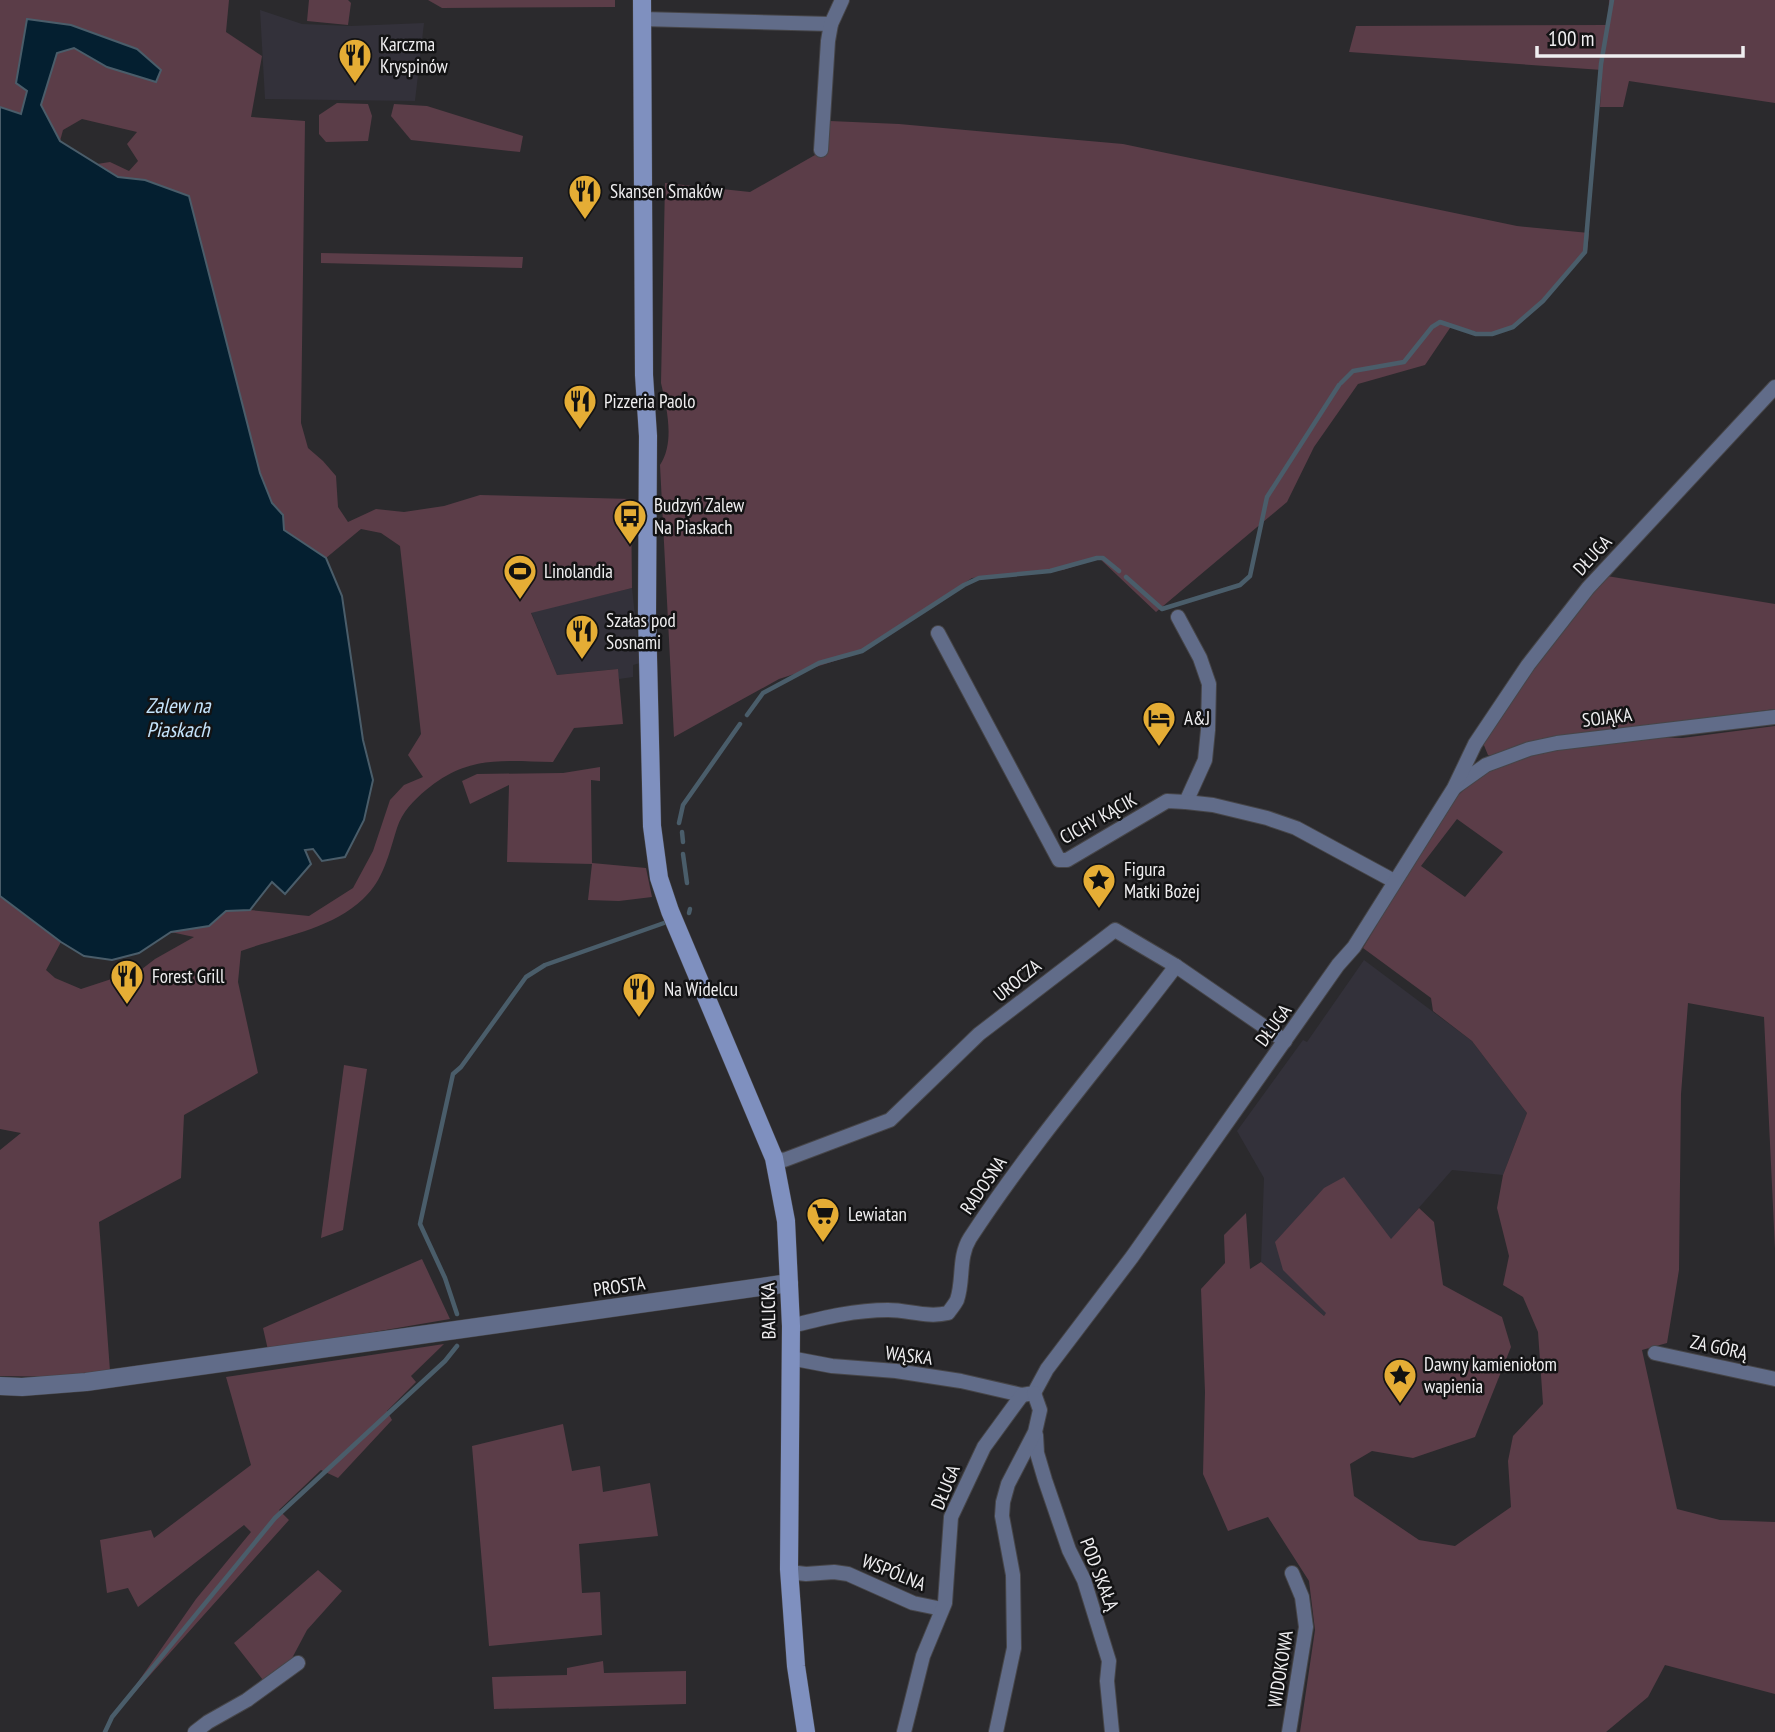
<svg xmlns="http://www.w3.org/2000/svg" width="1775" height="1732" font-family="'PT Sans Narrow',sans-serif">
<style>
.built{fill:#33313a}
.green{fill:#5b3d48;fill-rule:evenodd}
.water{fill:#041f30;stroke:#4a5d6a;stroke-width:2}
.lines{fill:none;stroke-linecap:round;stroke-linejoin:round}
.stream{stroke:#4a5d6a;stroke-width:4.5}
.minor-casing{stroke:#464548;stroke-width:16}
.tertiary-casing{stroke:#464548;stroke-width:19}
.secondary-casing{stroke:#464548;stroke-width:19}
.minor{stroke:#616c89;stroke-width:14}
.tertiary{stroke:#616c89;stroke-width:18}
.secondary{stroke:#7f90bf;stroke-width:18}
.labels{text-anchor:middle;stroke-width:5;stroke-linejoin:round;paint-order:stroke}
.poi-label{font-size:19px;fill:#efeef0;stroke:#131314;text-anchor:start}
.street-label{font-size:19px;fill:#efeef0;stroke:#131314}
.water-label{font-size:21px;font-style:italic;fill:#c5e4fc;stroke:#131314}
</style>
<rect width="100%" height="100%" fill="#2b2a2d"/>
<!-- built -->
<g class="built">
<path d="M260 10 302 24 351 26 424 23 415 101 265 99Z"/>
<path d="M632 588 640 663 633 665V677L619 679 617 669 557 675 531 612Z"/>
<path d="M1364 960 1472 1041 1527 1113 1503 1175 1452 1170 1324 1316 1261 1262 1264 1178 1237 1131 1303 1040 1307 1042Z"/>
</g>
<!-- green -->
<g class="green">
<path d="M0 0H229L226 32 262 56 251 117 305 121 301 423 308 448 323 461 336 476 338 507 348 522 376 509 404 512 444 506 480 495 631 499 632 588 531 613 557 675 618 669 623 724 574 728 553 762C502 761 468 755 426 790 414 800 402 812 397 828 389 853 384 880 363 899 330 930 282 936 241 951L238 982 258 1073 184 1115 181 1178 99 1222 110 1371 68 1377 0 1376V1150L21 1133 0 1129V896L61 942 46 970 55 978 81 989 142 969 155 959 194 937 171 932 209 926 226 911 250 910 309 916 353 888 373 851 390 800 404 785 423 777 408 755 421 734 400 546 381 533 361 529 326 558 284 530 283 515 272 503 260 473 189 196 145 180 118 178 97 164 110 162 129 171 138 161 127 144 137 132 82 119 63 130 60 141 41 105 57 53 74 48 107 67 156 82 160 70 137 49 71 25 27 91 21 114 0 107Z"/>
<path d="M309 0H348L351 3 348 25 307 21Z"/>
<path d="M428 0H615V7L442 8Z"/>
<path d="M1609 0H1775V103L1629 81 1623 107H1600L1602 70 1349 52 1356 26 1608 25Z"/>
<path d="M337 103 368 104 372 116 368 141 326 142 319 134V115Z"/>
<path d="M394 104 427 106 523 136 520 152 411 140 391 116Z"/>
<path d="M830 121 899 124 1123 144 1517 226 1589 233 1587 252 1520 323 1491 336 1452 325 1425 365 1358 384 1314 447 1287 502 1156 612 1099 558 1063 570 972 578 859 653 779 679 674 737 660 465C675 442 667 409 661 383L665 183 750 192 815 155 828 152Z"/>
<path d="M321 253 523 257 522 268 321 263Z"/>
<path d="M1607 576 1775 604V709L1539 741 1496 755H1488L1483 743 1558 634Z"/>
<path d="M1775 726V1249L1764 1017 1688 1003 1681 1094 1679 1270 1667 1343 1642 1350 1677 1509 1720 1520 1775 1522V1694L1665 1665 1648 1697 1606 1732H1300L1315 1630 1309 1581 1268 1517 1228 1531 1203 1474 1205 1392 1201 1289 1225 1263 1224 1235 1246 1213 1250 1269 1261 1262 1324 1316 1326 1313 1283 1270 1275 1242 1324 1188 1344 1177 1391 1239 1419 1208 1434 1222 1443 1285 1502 1317 1511 1347 1475 1437 1413 1458 1372 1451 1350 1464 1354 1496 1419 1540 1455 1546 1511 1507 1508 1461 1513 1436 1543 1404 1538 1332 1523 1297 1503 1285 1509 1256 1497 1208 1503 1175 1527 1113 1472 1041 1433 1011 1431 998 1363 948 1452 800 1489 769 1552 748 1648 737 1682 738ZM1457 819 1503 852 1465 897 1421 866Z"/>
<path d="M600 767V781L591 780 592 863 646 868 652 897 619 901 588 900 592 864 507 862 509 785 470 804 462 781 477 774 563 773Z"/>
<path d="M344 1065 367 1069 343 1230 321 1238Z"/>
<path d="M422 1259 450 1319 268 1350 263 1328Z"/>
<path d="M444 1344 411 1376 416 1382 387 1411 392 1420 338 1478 321 1470 279 1510 289 1520 117 1712 196 1599 251 1532 244 1525 138 1607 128 1588 107 1593 100 1540 151 1530 154 1538 251 1465 226 1377Z"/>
<path d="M563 1424 572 1471 600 1466 603 1492 650 1483 658 1536 579 1544 582 1593 600 1592 602 1635 489 1646 472 1446Z"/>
<path d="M318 1570 342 1591 307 1630 290 1662 263 1680 234 1643Z"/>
<path d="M603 1661 604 1673 686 1671V1704L494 1709 492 1677 567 1675V1668Z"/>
</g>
<!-- water -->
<path class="water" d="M27 19 71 25 137 49 161 70 156 82 107 67 74 48 57 53 41 105 60 141 118 177 145 180 189 196 260 473 272 503 283 515 284 530 326 558 342 596 363 740 373 780 364 820 345 857 322 861 313 849 305 850 311 864 285 894 272 882 250 910 226 911 209 926 171 932 139 953 112 960 84 956 61 942 0 896V107L21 114 27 91 16 83Z"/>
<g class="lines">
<!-- stream -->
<g class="stream">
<path d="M1341 383 1353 371 1404 362 1432 327 1440 322 1476 334H1492L1513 327 1543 301 1585 252 1601 64 1612 0"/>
<path d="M1126 577 1162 609 1240 585 1250 576 1267 497 1339 385"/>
<path d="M747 715 763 693 819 663 862 651 964 585 979 578 1050 571 1097 558H1103L1119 571"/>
<path d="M679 823 683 805 740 724"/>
<path d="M682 832 683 842"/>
<path d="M683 854 687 883"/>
<path d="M689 913 690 909"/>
<path d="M457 1314 445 1278 420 1224 453 1074 461 1067 526 977 545 965 664 923"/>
<path d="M105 1732 112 1717 275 1518 445 1361 457 1346"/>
</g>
<defs>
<g id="minor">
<path d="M642 19 831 24"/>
<path d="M821 150 828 41 831 24 842 0"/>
<path d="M1178 617 1200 658 1209 684 1208 730 1205 760 1186 802"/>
<path d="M938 633 1059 860H1067L1167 801 1186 802 1213 805 1267 818 1296 828 1394 881"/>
<path d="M1455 787 1486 765 1529 749 1557 743 1775 717"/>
<path d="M774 1158 784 1160 890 1120 979 1034 1115 930 1176 966 1285 1041"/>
<path d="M791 1326C823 1318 854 1310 888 1310 909 1310 927 1318 948 1313 951 1309 955 1304 957 1300 964 1280 958 1257 970 1238 1032 1143 1107 1057 1176 966"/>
<path d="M1655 1353 1775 1379"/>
<path d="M790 1358 832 1366 896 1371 961 1381 1022 1395 1034 1393 1047 1369 1132 1257 1338 965 1354 947 1454 788 1475 744 1528 665 1588 588 1775 387"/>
<path d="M1036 1435 1037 1453 1045 1480 1069 1550 1084 1580 1109 1661 1107 1681 1112 1732"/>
<path d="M789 1572 806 1574 834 1572 848 1574 913 1603 942 1609"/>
<path d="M195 1732 208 1722 247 1700 298 1663"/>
<path d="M904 1732 923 1656 945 1603 951 1517 984 1447 1022 1395"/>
<path d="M996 1732 1014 1648 1013 1575 1002 1516 1003 1502 1008 1484 1035 1432 1040 1410 1034 1393"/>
<path d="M1289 1732 1306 1627 1302 1597 1292 1573"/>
</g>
<path id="tertiary" d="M0 1386 22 1387 86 1382 789 1283"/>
<path id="secondary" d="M642 0 644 375 648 436 647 615 652 826 659 878 670 911 774 1158 786 1221 791 1326 789 1569 796 1666 806 1732"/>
</defs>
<!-- minor casing -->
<use href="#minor" class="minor-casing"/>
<!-- tertiary casing -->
<use href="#tertiary" class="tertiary-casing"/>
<!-- secondary casing -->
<use href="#secondary" class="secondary-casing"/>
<!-- minor -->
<use href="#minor" class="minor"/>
<!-- tertiary -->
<use href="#tertiary" class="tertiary"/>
<!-- secondary -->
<use href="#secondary" class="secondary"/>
</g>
<!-- icons -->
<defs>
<symbol id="restaurant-pin" viewBox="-11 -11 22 30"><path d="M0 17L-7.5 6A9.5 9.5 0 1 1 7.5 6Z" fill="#e5ad35" stroke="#131314"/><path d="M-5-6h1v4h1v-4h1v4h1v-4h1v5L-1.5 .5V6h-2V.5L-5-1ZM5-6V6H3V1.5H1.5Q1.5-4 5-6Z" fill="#111"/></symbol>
<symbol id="bus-pin" viewBox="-11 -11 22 30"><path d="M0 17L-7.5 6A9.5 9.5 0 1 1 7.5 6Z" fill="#e5ad35" stroke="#131314"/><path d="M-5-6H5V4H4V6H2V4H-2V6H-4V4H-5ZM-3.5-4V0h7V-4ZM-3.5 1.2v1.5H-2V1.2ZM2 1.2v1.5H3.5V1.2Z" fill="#111"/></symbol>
<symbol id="stadium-pin" viewBox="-11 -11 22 30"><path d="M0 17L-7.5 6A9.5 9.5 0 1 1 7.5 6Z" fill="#e5ad35" stroke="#131314"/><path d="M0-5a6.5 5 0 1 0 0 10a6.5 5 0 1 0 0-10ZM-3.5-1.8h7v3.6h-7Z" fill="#111"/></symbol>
<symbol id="hotel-pin" viewBox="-11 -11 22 30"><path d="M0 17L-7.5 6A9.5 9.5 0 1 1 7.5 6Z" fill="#e5ad35" stroke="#131314"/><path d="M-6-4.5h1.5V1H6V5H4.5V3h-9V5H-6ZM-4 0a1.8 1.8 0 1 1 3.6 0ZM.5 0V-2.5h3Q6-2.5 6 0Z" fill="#111"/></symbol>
<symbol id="sight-pin" viewBox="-11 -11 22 30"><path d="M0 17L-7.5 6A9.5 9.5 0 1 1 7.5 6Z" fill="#e5ad35" stroke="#131314"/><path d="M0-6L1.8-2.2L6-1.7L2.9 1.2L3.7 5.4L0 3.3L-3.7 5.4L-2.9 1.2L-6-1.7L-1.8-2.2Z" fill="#111"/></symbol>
<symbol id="supermarket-pin" viewBox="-11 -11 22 30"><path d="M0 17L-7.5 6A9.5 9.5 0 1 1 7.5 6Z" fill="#e5ad35" stroke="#131314"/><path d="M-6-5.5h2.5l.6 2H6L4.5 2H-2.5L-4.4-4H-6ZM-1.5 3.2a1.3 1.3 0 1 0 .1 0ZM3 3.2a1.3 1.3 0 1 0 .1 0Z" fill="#111"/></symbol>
</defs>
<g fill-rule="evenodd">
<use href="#restaurant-pin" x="336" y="36" width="38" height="52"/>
<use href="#restaurant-pin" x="566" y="172" width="38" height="52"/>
<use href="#restaurant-pin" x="561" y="382" width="38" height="52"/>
<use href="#bus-pin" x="611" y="497" width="38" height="52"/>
<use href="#stadium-pin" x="501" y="552" width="38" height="52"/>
<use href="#restaurant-pin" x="563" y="612" width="38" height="52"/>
<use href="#hotel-pin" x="1140" y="699" width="38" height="52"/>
<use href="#sight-pin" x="1080" y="861" width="38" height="52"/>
<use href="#restaurant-pin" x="108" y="957" width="38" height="52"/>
<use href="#restaurant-pin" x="620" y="970" width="38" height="52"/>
<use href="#supermarket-pin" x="804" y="1195" width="38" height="52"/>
<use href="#sight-pin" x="1381" y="1356" width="38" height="52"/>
</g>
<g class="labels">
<!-- poi labels -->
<g class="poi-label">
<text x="380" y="51">Karczma<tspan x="380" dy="22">Kryspinów</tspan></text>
<text x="610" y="198">Skansen Smaków</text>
<text x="604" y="408">Pizzeria Paolo</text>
<text x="654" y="512">Budzyń Zalew<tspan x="654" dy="22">Na Piaskach</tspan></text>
<text x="544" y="578">Linolandia</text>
<text x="606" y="627">Szałas pod<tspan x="606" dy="22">Sosnami</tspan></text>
<text x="1184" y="725">A&amp;J</text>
<text x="1124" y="876">Figura<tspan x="1124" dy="22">Matki Bożej</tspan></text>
<text x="152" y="983">Forest Grill</text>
<text x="664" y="996">Na Widelcu</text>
<text x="848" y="1221">Lewiatan</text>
<text x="1424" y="1371">Dawny kamieniołom<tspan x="1424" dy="22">wapienia</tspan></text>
</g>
<!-- street labels -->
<g class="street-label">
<text transform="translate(1592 555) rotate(-47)" y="7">DŁUGA</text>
<text transform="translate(1607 717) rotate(-7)" y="7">SOJĄKA</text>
<text transform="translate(1098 818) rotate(-29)" y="7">CICHY KĄCIK</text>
<text transform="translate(1017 980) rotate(-39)" y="7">UROCZA</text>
<text transform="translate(1273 1025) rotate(-54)" y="7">DŁUGA</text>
<text transform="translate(983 1185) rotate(-55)" y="7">RADOSNA</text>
<text transform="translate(619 1286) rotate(-8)" y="7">PROSTA</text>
<text transform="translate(768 1311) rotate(-91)" y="7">BALICKA</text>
<text transform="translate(1719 1347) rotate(12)" y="7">ZA GÓRĄ</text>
<text transform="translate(909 1355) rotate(7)" y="7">WĄSKA</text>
<text transform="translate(945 1487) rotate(-68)" y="7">DŁUGA</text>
<text transform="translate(894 1572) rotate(22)" y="7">WSPÓLNA</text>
<text transform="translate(1100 1574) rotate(69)" y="7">POD SKAŁĄ</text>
<text transform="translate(1280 1669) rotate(-81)" y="7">WIDOKOWA</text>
</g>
<!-- water labels -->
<g class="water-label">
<text x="178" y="713">Zalew na<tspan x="178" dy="24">Piaskach</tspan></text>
</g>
</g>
<!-- scale -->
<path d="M1537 46v10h206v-10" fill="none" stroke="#efeef0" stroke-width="3.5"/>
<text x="1548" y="46" font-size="21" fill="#efeef0" stroke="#131314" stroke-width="5" paint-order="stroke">100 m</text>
</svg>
